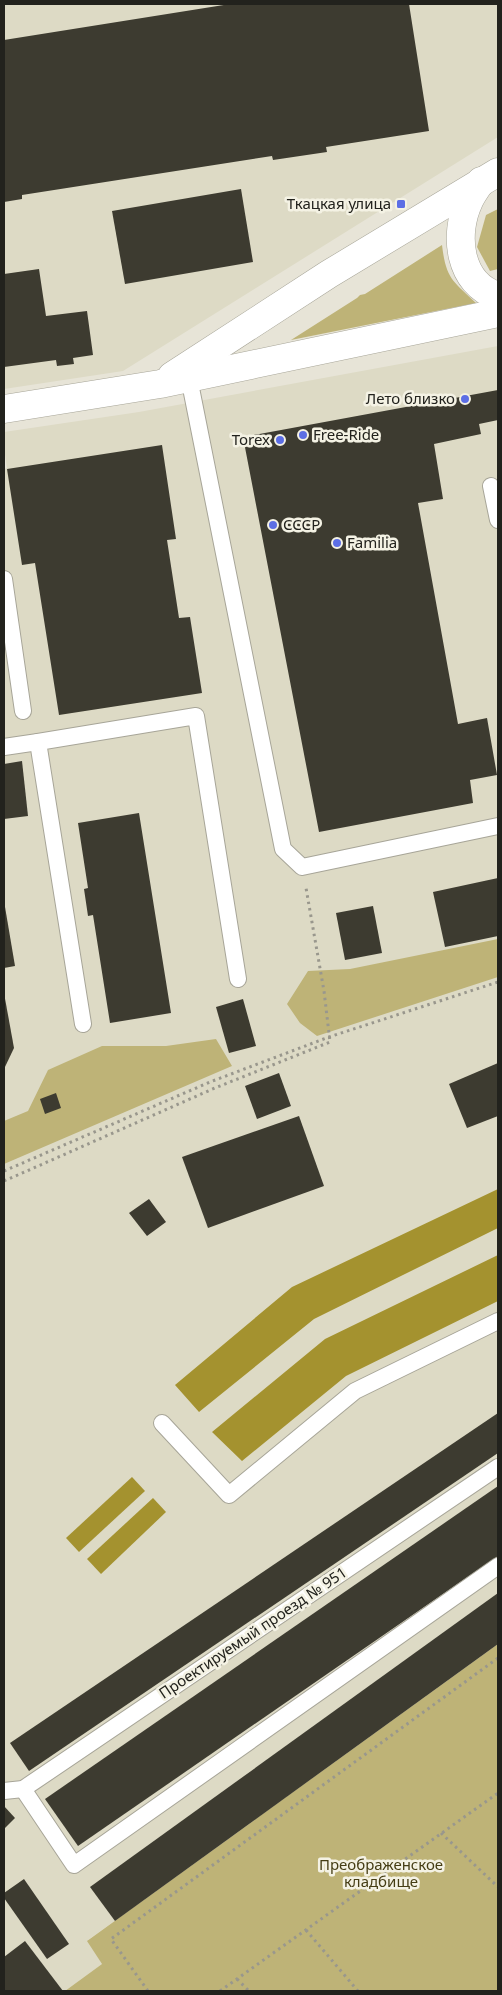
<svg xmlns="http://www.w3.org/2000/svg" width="502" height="1995" font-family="'Noto Sans',sans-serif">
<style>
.built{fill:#dddac5}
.green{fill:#beb377}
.water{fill:#a4922f}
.building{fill:#3d3b30}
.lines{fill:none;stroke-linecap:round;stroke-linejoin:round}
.lane-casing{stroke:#a7a598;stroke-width:18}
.secondary-casing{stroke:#a7a598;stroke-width:29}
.path{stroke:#99978d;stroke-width:3;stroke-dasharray:2.5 4;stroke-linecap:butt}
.lane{stroke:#fff;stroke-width:16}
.secondary{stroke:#fff;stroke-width:28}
.poi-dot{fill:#5c6ee5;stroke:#f4f2e4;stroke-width:2}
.labels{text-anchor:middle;stroke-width:5;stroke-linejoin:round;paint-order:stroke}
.poi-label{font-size:15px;fill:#22221d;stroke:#f4f2e4;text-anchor:end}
.street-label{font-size:15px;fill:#22221d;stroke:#f4f2e4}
.park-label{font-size:15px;fill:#453d14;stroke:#f4f2e4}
</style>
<rect width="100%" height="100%" fill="#e7e4d7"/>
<!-- built -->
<g class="built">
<path d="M4 4H498V137L123 371 4 389Z"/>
<path d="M498 346V1644L88 1940 102 1964 65 1991H4V469L7 468 4 448V432L139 412Z"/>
</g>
<!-- green -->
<g class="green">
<path d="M498 209V269L490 271 477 247 486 215Z"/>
<path d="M442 245C446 279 453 281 476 303L291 340 357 298 360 295 365 294Z"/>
<path d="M498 939V977L317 1036 300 1023 287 1004 308 971 350 969Z"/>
<path d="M216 1039 232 1066 4 1164V1121L28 1111 48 1070 102 1046H166Z"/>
<path d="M498 1644V1991H65L102 1964 87 1941Z"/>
</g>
<!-- water -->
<g class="water">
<path d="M498 1189V1228L314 1319 199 1412 175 1385 292 1287Z"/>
<path d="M498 1255V1301L346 1376 242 1461 212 1432 325 1339Z"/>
<path d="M132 1477 145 1491 79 1552 66 1538Z"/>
<path d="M153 1498 166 1512 101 1574 87 1559Z"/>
</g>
<!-- building -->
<g class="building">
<path d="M230 4H409L429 131 326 147 327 152 273 160 272 156 22 195V199L4 202V40Z"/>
<path d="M241 189 253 262 125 284 112 211Z"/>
<path d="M39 269 46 316 87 311 93 355 73 358 74 364 57 366 56 360 4 367V274Z"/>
<path d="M498 390V420L479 424 481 434 434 444 443 499 418 503 458 724 487 718 497 775 470 780 473 803 319 832 243 437Z"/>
<path d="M162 445 176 539 167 540 179 618 190 617 202 693 59 715 35 563 22 565 7 469Z"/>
<path d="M22 761 28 816 4 819V764Z"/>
<path d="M139 813 171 1013 110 1023 93 915 88 916 84 889 88 888 78 823Z"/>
<path d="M498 878V936L445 947 433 892Z"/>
<path d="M4 901 15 966 4 968Z"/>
<path d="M373 906 382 953 345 960 336 913Z"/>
<path d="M4 993 14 1048 4 1069Z"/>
<path d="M243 999 256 1046 229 1053 216 1007Z"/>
<path d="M498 1063V1116L467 1128 449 1084Z"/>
<path d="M279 1073 291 1106 257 1119 245 1086Z"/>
<path d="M56 1093 61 1108 45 1114 40 1099Z"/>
<path d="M299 1116 324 1186 208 1228 182 1157Z"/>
<path d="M149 1199 166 1222 147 1236 129 1213Z"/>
<path d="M498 1413V1453L29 1771 10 1743Z"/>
<path d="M498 1486V1556L78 1846 45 1799Z"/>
<path d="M498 1593V1644L115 1921 90 1887Z"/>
<path d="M4 1806 15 1818 4 1829Z"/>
<path d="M24 1879 69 1944 47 1959 4 1898V1893Z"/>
<path d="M25 1941 63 1991H4V1957Z"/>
</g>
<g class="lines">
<defs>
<g id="lane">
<path d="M189 378 283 849 302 867 498 826"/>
<path d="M491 486 498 520"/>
<path d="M4 579 23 711"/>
<path d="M4 747 38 742"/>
<path d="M83 1024 38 742 196 716 238 979"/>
<path d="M162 1423 229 1495 355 1391 498 1321"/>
<path d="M23 1789 74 1865 498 1566"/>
<path d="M4 1791 23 1789 498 1467"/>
</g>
<g id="secondary">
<path d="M481 181C477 188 472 194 469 201 453 235 459 284 498 296"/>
<path d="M172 376 329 274 498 172"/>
<path d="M4 409 160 384 498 313"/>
</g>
</defs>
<!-- lane casing -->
<use href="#lane" class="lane-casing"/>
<!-- secondary casing -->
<use href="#secondary" class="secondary-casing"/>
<!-- path -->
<g class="path">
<path d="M4 1171 210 1082 329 1037 498 982"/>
<path d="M4 1181 215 1088 330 1042 324 991 306 888"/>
<path d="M441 1833 498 1887"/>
<path d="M306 1930 358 1991"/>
<path d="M237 1979 249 1991"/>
<path d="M148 1991 111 1939 498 1658"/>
<path d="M220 1991 498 1793"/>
</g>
<!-- lane -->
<use href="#lane" class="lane"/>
<!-- secondary -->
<use href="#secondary" class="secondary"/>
</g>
<!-- markers -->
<g class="poi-dot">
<rect x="396" y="199" width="10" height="10" rx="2.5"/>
<circle cx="465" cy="399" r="5"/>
<circle cx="303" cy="435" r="5"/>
<circle cx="280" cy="440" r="5"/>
<circle cx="273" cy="525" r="5"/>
<circle cx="337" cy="543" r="5"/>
</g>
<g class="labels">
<!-- poi labels -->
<g class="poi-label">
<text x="391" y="209">Ткацкая улица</text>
<text x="455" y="404">Лето близко</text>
<text x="313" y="440" text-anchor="start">Free-Ride</text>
<text x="270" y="445">Torex</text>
<text x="283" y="530" text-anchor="start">СССР</text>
<text x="347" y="548" text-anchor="start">Familia</text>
</g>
<!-- street labels -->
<g class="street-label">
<text transform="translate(253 1633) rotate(-34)" y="5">Проектируемый проезд № 951</text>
</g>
<!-- park labels -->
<g class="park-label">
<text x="381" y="1870">Преображенское<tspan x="381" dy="17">кладбище</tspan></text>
</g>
</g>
<!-- border -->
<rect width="502" height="1995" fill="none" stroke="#22221d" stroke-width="10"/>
</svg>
